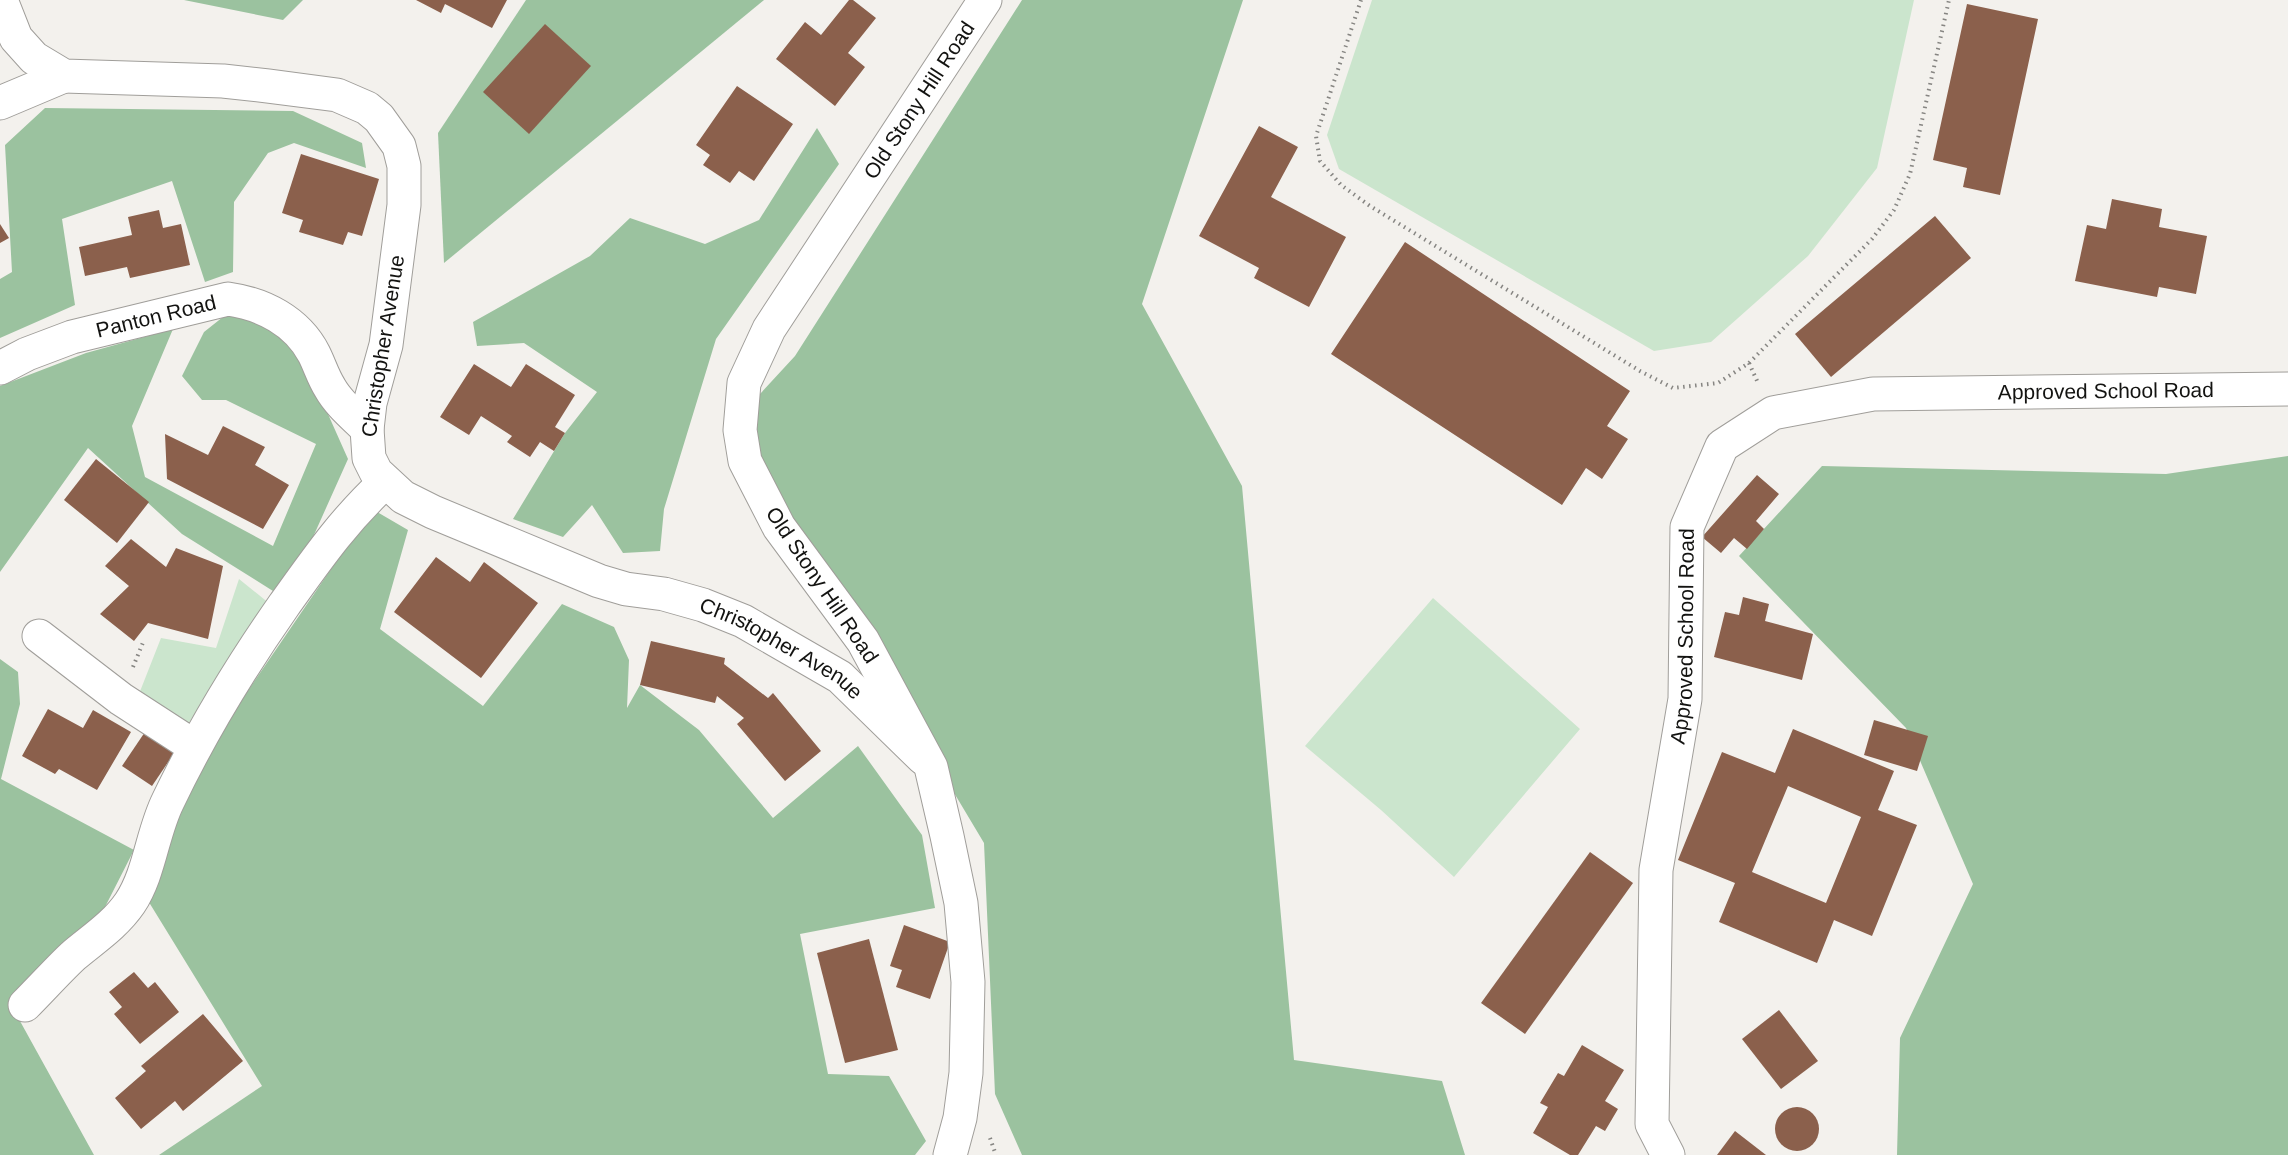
<svg xmlns="http://www.w3.org/2000/svg" width="2288" height="1155" font-family="Helvetica,sans-serif">
<style>
.green{fill:#cbe5cd}
.forest{fill:#9bc29f}
.building{fill:#8b604c;fill-rule:evenodd}
.lines{fill:none;stroke-linecap:round;stroke-linejoin:round}
.minor-casing{stroke:#a09e9a;stroke-width:35}
.tertiary-casing{stroke:#a09e9a;stroke-width:35}
.path{stroke:#868582;stroke-width:4;stroke-dasharray:1.5 4.5;stroke-linecap:butt}
.minor{stroke:#fff;stroke-width:33}
.tertiary{stroke:#fff;stroke-width:33}
.labels{text-anchor:middle;stroke-width:6;stroke-linejoin:round;paint-order:stroke}
.street-label{font-size:21px;fill:#131311;stroke:#fff}
</style>
<rect width="100%" height="100%" fill="#f3f1ed"/>
<!-- green -->
<g class="green">
<path d="M1372 0H1914L1877 168 1808 256 1711 342 1654 351 1339 169 1327 135Z"/>
<path d="M239 579 270 604 183 731 137 699 161 638 216 648Z"/>
<path d="M1433 598 1580 729 1454 877 1381 810 1305 746Z"/>
</g>
<!-- forest -->
<g class="forest">
<path d="M184 0H303L283 20Z"/>
<path d="M526 0H764L444 263 438 133Z"/>
<path d="M1022 0H1243L1142 304 1242 486 1294 1060 1442 1081 1465 1155H1022L995 1094 984 843 751 453 760 394 795 356Z"/>
<path d="M45 108 293 111 362 143 366 168 294 143 268 153 234 202 233 272 205 282 172 181 62 219 75 305 0 338V279L12 272 5 145Z"/>
<path d="M817 128 839 164 716 339 664 509 660 551 623 553 592 505 563 537 513 519 565 433 597 392 524 343 477 346 473 322 590 256 630 218 705 244 759 220Z"/>
<path d="M228 313 267 317 299 349 348 459 309 546 273 591 182 534 88 448 0 572V386L86 353 173 329 132 426 145 477 273 546 316 444 226 400H202L182 376 204 332Z"/>
<path d="M2288 456V1155H1897L1900 1038 1973 884 1906 728 1739 556 1822 466 2166 474Z"/>
<path d="M372 509 408 530 380 629 483 706 562 604 614 627 629 660 627 708 640 685 699 730 773 818 858 746 922 835 935 908 800 934 828 1074 889 1076 926 1141 915 1155H159L262 1086 147 899 177 807 223 727Z"/>
<path d="M0 659 18 672 20 704 1 779 134 850 105 907 10 1003 94 1155H0Z"/>
</g>
<!-- building -->
<g class="building">
<path d="M416 0H507L492 28 445 4 441 13Z"/>
<path d="M849 0H853L876 18 848 53 865 67 835 106 776 59 805 22 821 35Z"/>
<path d="M1967 4 2038 19 2000 195 1963 187 1967 168 1933 160Z"/>
<path d="M545 24 591 66 529 134 483 92Z"/>
<path d="M737 86 793 124 754 181 739 171 730 183 703 165 710 155 696 145Z"/>
<path d="M1259 126 1298 147 1271 197 1346 237 1309 307 1254 278 1259 268 1199 236Z"/>
<path d="M301 154 379 179 362 236 348 232 343 245 299 232 303 220 282 213Z"/>
<path d="M2112 199 2162 209 2159 227 2207 236 2196 294 2159 287 2157 297 2075 281 2087 225 2106 229Z"/>
<path d="M159 210 163 228 181 224 190 265 130 278 127 267 85 276 79 247 132 235 128 217Z"/>
<path d="M1935 216 1971 258 1831 377 1795 334Z"/>
<path d="M0 224 9 238 0 243Z"/>
<path d="M1405 242 1630 391 1607 426 1628 439 1602 479 1586 468 1562 505 1331 354Z"/>
<path d="M474 364 511 387 526 364 575 395 555 427 565 433 554 451 540 442 530 457 507 442 512 436 481 416 469 435 440 417Z"/>
<path d="M223 426 265 447 255 465 289 485 263 529 167 479 165 434 208 455Z"/>
<path d="M96 459 149 502 117 543 64 500Z"/>
<path d="M1757 475 1779 494 1756 521 1764 529 1747 549 1734 538 1721 553 1702 537Z"/>
<path d="M131 539 166 567 176 548 223 566 208 639 148 623 134 641 100 614 129 586 105 566Z"/>
<path d="M436 557 470 582 484 562 538 603 481 678 394 612Z"/>
<path d="M1743 597 1769 604 1765 621 1813 634 1802 680 1714 657 1725 612 1739 615Z"/>
<path d="M651 641 725 658 724 664 768 698 773 693 821 751 785 781 737 724 744 718 717 696 715 703 640 685Z"/>
<path d="M48 709 83 728 93 710 131 732 97 790 59 769 55 774 22 756Z"/>
<path d="M1874 720 1928 736 1917 771 1864 755Z"/>
<path d="M149 726 179 746 152 786 122 766Z"/>
<path d="M1793 729 1894 771 1878 810 1917 825 1872 936 1834 920 1817 963 1719 922 1735 883 1678 860 1722 752 1775 773ZM1788 786 1861 817 1826 903 1752 872Z"/>
<path d="M1590 852 1633 883 1525 1034 1481 1003Z"/>
<path d="M904 925 950 942 930 999 896 987 902 970 890 966Z"/>
<path d="M869 939 898 1050 845 1063 817 953Z"/>
<path d="M134 972 148 988 155 982 179 1012 140 1044 114 1014 122 1007 109 992Z"/>
<path d="M1779 1010 1818 1061 1781 1089 1742 1039Z"/>
<path d="M203 1014 243 1061 183 1111 175 1101 141 1129 115 1098 146 1071 141 1066Z"/>
<path d="M1582 1045 1624 1070 1605 1101 1618 1109 1605 1131 1596 1126 1578 1155H1570L1533 1133 1548 1107 1540 1103 1558 1073 1564 1076Z"/>
<circle cx="1797" cy="1129" r="22"/>
<path d="M1735 1131 1766 1155H1717Z"/>
</g>
<g class="lines">
<defs>
<g id="minor">
<path id="s1" d="M1 0 16 38 34 58 64 76 223 81 268 86 337 95 367 108 379 118 399 146 404 166V205L386 345 370 403 367 429 369 458 376 472 403 497 433 512 599 581 626 589 664 594 703 605 743 621 840 677 923 758"/>
<path d="M0 103 64 76"/>
<path id="s2" d="M0 368 27 354 72 337 228 299C263 304 297 321 314 354 320 366 323 377 330 388 339 404 354 416 367 429"/>
<path d="M39 636 121 699 195 747"/>
<path d="M25 1005C41 989 57 971 73 956 93 939 115 925 130 903 150 873 152 833 168 801 201 732 240 668 284 605 317 559 343 521 385 482"/>
<path id="s3" d="M1668 1155 1652 1124 1656 870 1685 699 1687 527 1722 446 1773 413 1873 394 2288 389"/>
</g>
<g id="tertiary">
<path id="s4" d="M950 1155 960 1118 966 1073 968 982 961 903 947 836 931 767 863 641 779 527 745 461 740 430 744 383 769 329 985 0"/>
</g>
</defs>
<!-- minor casing -->
<use href="#minor" class="minor-casing"/>
<!-- tertiary casing -->
<use href="#tertiary" class="tertiary-casing"/>
<!-- path -->
<g class="path">
<path d="M1361 0 1316 136 1320 161 1341 185 1370 206 1640 371 1673 388 1718 383 1749 363 1872 239 1894 210 1910 174 1949 0"/>
<path d="M1749 363 1758 383"/>
<path d="M133 667 144 640"/>
<path d="M990 1138 996 1155"/>
</g>
<!-- minor -->
<use href="#minor" class="minor"/>
<!-- tertiary -->
<use href="#tertiary" class="tertiary"/>
</g>
<g class="labels">
<!-- street labels -->
<g class="street-label">
<text dy="7" stroke="none"><textPath href="#s4" startOffset="1164">Old Stony Hill Road</textPath></text>
<text dy="7" stroke="none"><textPath href="#s2" startOffset="165">Panton Road</textPath></text>
<text transform="translate(383 346) rotate(-81)" y="7">Christopher Avenue</text>
<text dy="7" stroke="none"><textPath href="#s3" startOffset="1118">Approved School Road</textPath></text>
<text transform="translate(822 585) rotate(56)" y="7">Old Stony Hill Road</text>
<text dy="7" stroke="none"><textPath href="#s3" startOffset="525">Approved School Road</textPath></text>
<text dy="7" stroke="none"><textPath href="#s1" startOffset="1238">Christopher Avenue</textPath></text>
</g>
</g>
</svg>
